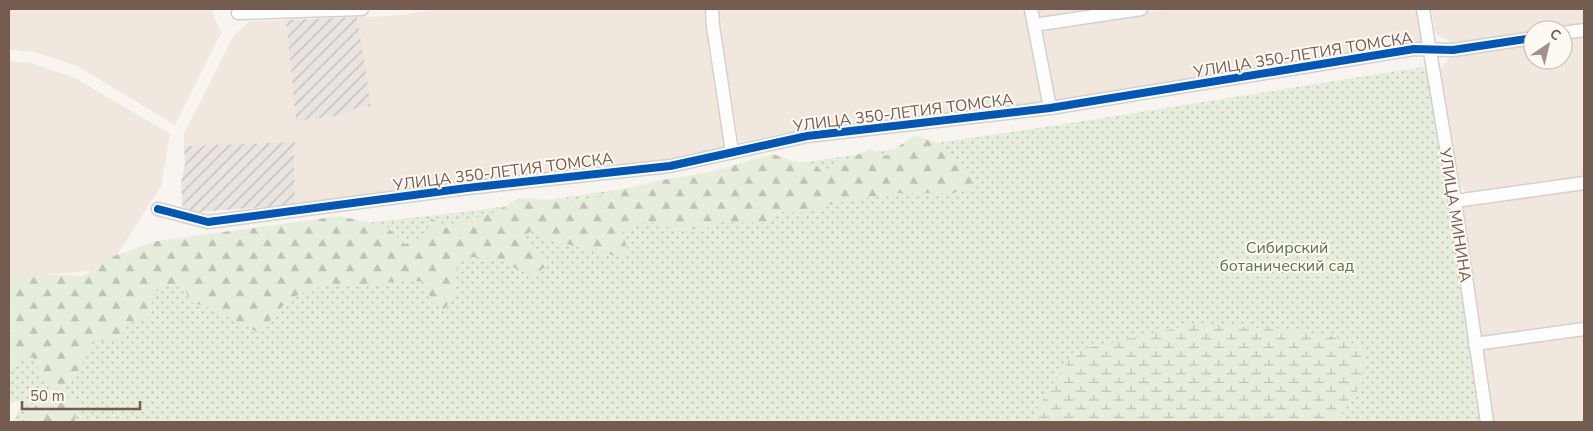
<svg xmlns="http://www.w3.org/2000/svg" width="1593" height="431" font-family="'Nunito Sans',sans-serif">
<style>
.residential{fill:#f0e7de}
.industrial{fill:url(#industrial-furrows)}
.grass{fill:url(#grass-dots)}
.forest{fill:url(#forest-firs)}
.wetland{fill:url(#wetland-marsh)}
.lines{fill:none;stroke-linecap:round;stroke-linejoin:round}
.street-casing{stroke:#d6d0cb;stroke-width:15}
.street{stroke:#fefdfd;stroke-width:12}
.cycleway-casing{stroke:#fef9f3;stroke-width:11}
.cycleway{stroke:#0057b8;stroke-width:8}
.labels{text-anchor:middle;stroke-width:4;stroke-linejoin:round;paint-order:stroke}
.street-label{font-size:16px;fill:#755c51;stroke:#fef9f3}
.park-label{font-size:16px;fill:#59784a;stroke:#fef9f3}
</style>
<defs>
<pattern id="industrial-furrows" width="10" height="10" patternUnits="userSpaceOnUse" patternTransform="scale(1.25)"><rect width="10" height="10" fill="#eae4e0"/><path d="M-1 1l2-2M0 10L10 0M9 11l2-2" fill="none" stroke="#c2bcb8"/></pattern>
<pattern id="grass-dots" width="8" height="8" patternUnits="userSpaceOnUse" patternTransform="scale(1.25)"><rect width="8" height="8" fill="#e6eddc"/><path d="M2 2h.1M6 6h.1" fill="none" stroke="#bfc3b5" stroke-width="1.8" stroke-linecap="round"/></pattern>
<pattern id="forest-firs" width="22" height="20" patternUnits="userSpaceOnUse" patternTransform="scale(1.25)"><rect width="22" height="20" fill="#e6eddc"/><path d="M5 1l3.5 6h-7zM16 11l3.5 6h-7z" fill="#bfc3b5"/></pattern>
<pattern id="wetland-marsh" width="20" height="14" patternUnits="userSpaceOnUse" patternTransform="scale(1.25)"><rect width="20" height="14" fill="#e6eddc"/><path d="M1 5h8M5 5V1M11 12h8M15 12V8" fill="none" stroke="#bfc3b5"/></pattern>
</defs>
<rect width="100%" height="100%" fill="#f8f4f0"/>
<!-- residential -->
<g class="residential">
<path d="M9 9H211L221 33 175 125 79 67 35 52 9 49Z"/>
<path d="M442 9H707L726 146 668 160 466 181 296 205 294 175 295 142 184 146V134L234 35 250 21 286 20 296 120 342 115 352 109 360 39 357 17 392 16Z"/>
<path d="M719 9H1026L1043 102 801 130 739 142 719 26Z"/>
<path d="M1037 9H1102L1039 18Z"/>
<path d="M1171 9H1417L1423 42 1054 101 1040 27Z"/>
<path d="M1431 9H1584V25L1548 30H1533V32L1453 44 1436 34Z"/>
<path d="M1584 34V177L1467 194 1458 183 1440 69 1453 54 1533 42V60H1563V38Z"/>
<path d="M9 61 31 63 75 78 170 134 161 186 108 269 9 278Z"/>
<path d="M1584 189V324L1479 338 1463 206Z"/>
<path d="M1584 333V422H1493L1481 348Z"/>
</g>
<!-- industrial -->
<g class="industrial">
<path d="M357 17 371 106 352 109 342 115 296 121 286 20Z"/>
<path d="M295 142 294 176 296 205 183 213 181 183 185 164 184 146Z"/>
</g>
<!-- grass -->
<path class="grass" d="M1428 66 1448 202 1482 422H13L24 400 9 403V292L116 275 144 247 473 211 1052 126Z"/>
<!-- forest -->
<g class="forest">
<path d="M914 135 942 145 975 179 967 190 951 193H891L823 206 807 213 783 212 766 223 721 222 704 229H674L647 221 622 231 628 252 624 258 545 239 531 231 523 237 548 265 535 274 519 271 503 259 472 257 458 263 453 298 444 309 432 303 425 282 403 280 361 287 334 284 311 289 289 299 259 333 216 310 190 302 185 289 172 285 155 292 148 319 130 322 118 340 105 341 93 340 78 373 58 389 41 377 33 357 9 365V274L83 276 108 258 157 241 340 216 387 227 404 244 425 239 431 219 448 226 493 213 519 198 576 202 656 181 710 172 773 154 792 161 815 165 822 171 870 149 886 156Z"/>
<path d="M72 397 80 405 74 422H21L42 399Z"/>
</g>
<!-- wetland -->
<path class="wetland" d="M1199 323 1326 334 1364 347 1362 384 1338 419V422H1029L1074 351Z"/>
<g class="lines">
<defs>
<g id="street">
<path d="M712 9 713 26 732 152"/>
<path d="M1031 9 1050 108"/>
<path d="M1423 9 1455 201 1487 422"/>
<path d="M238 13 362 9"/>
<path d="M1034 25 1141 9"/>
<path d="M1563 33 1584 30"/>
<path d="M1455 201 1584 183"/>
<path d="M158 209 208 222 467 188 670 166 807 136 1050 108 1414 49 1453 50 1533 38"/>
<path d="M1475 344 1584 329"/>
</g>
</defs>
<!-- street casing -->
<use href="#street" class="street-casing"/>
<!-- street -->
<use href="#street" class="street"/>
<defs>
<path id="cycleway" d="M158 209 208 222 467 188 670 166 807 136 1050 108 1414 49 1453 50 1533 38"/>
</defs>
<!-- cycleway casing -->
<use href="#cycleway" class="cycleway-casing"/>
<!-- cycleway -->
<use href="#cycleway" class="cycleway"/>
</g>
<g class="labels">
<!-- street labels -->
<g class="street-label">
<text transform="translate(1303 54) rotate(-9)" y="6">УЛИЦА 350-ЛЕТИЯ ТОМСКА</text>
<text transform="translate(903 112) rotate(-7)" y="6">УЛИЦА 350-ЛЕТИЯ ТОМСКА</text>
<text transform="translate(503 171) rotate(-7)" y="6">УЛИЦА 350-ЛЕТИЯ ТОМСКА</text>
<text transform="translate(1456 215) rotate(81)" y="6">УЛИЦА МИНИНА</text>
</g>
<!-- park labels -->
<g class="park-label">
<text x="1287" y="253">Сибирский<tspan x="1287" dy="18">ботанический сад</tspan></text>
</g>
</g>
<!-- border -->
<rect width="1593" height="431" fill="none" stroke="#755c51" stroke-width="20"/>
<!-- north arrow -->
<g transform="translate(1548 45) rotate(35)"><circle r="24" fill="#fef9f3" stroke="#c7bab2"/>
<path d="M0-4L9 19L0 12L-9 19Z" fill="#a39189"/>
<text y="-8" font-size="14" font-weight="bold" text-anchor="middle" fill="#755c51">С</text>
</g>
<!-- scale -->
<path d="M22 401v8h118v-8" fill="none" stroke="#755c51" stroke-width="2.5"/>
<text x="30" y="401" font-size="15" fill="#755c51" stroke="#fef9f3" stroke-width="4" paint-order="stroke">50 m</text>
</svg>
